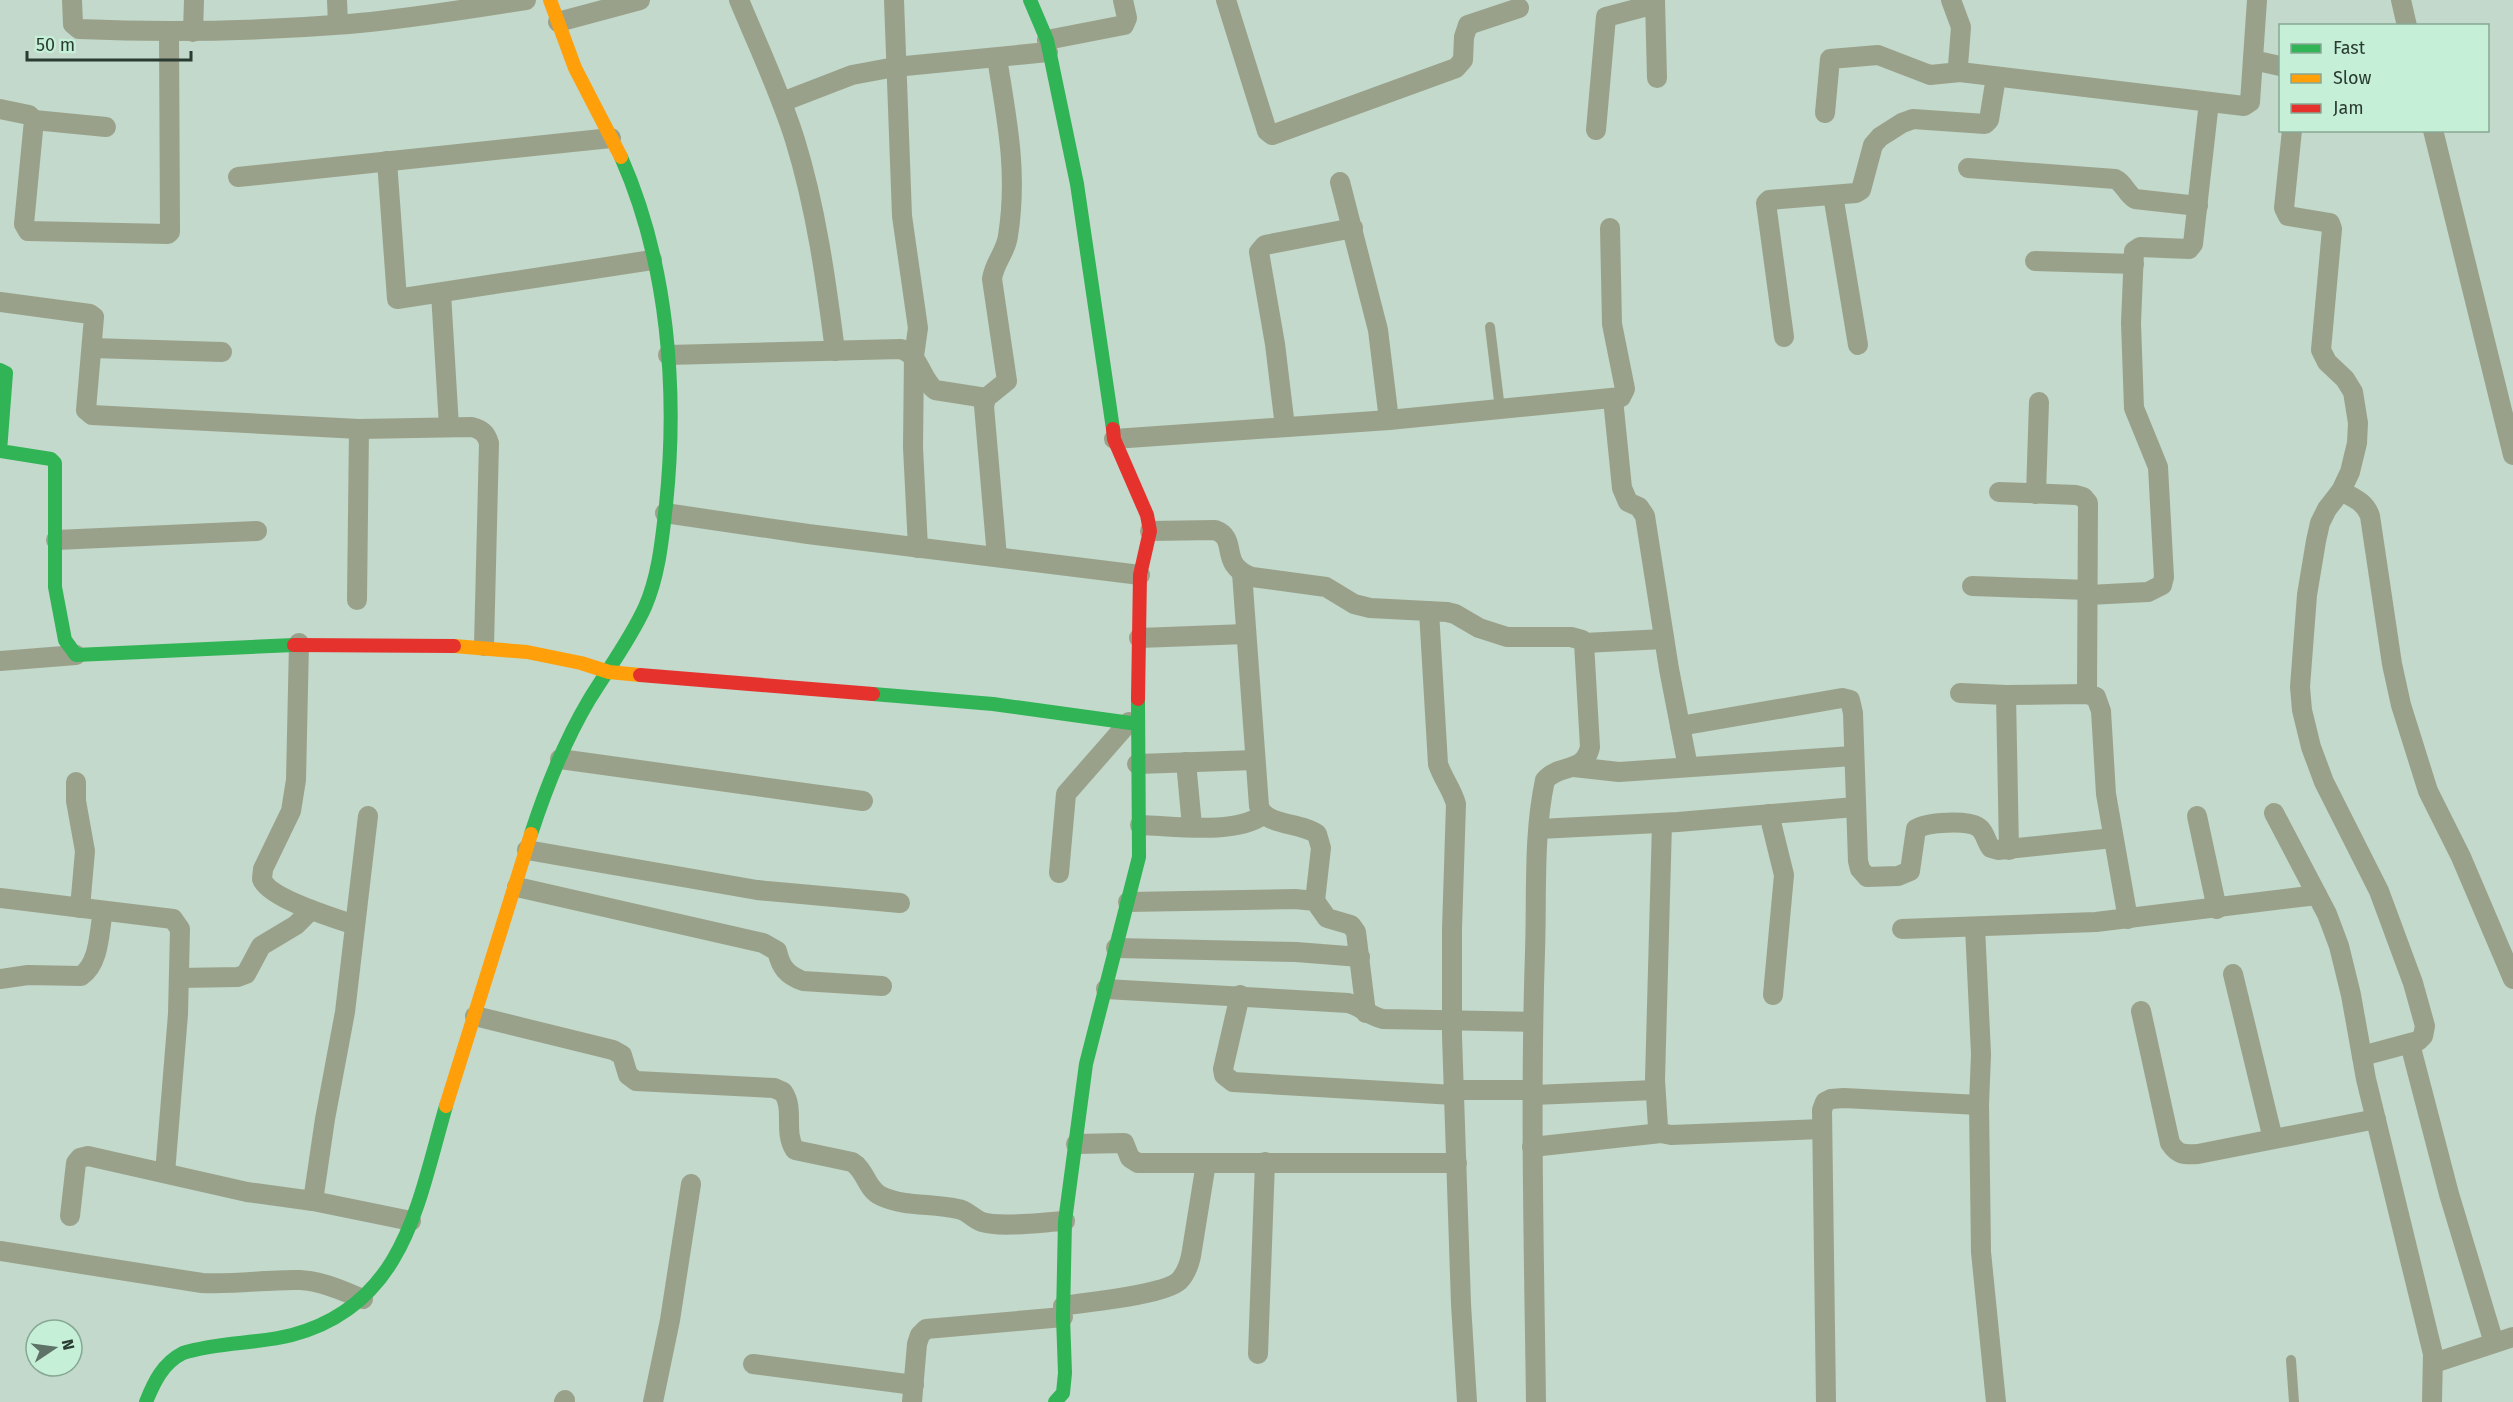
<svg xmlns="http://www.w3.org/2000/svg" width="2513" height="1402" font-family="'Fira Sans',sans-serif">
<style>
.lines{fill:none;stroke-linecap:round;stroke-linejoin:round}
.lane{stroke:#9aa18a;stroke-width:10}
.street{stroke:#9aa18a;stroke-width:20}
.fast{stroke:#30b455;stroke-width:14}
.slow{stroke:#ff9f0a;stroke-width:14}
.jam{stroke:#e5322d;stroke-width:14}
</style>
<rect width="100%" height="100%" fill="#c2d9cb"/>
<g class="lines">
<!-- lane -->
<g class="lane">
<path d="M1490 327 1500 409"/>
<path d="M2291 1360 2294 1402"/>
</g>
<!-- street -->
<g class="street">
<path d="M72 0 73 24 79 29C169 33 259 31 349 24 408 19 467 9 526 0"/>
<path d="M337 0 338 24"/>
<path d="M739 0C758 46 780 92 795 140 816 208 826 280 835 351"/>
<path d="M894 0 902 216 918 328 914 356 913 447 918 548"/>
<path d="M1226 0 1267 131 1272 135 1456 68 1463 60 1464 37 1468 25 1519 8"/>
<path d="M1655 0 1657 78"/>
<path d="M1951 0 1961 27 1958 66 1960 72 2244 106 2250 102 2257 0"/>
<path d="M2401 0 2407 26"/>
<path d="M558 22 640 0"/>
<path d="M193 32 194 0"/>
<path d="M1047 40 1124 25 1127 18 1123 0"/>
<path d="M2253 60 2280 66"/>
<path d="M782 102 852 75 895 67 1048 52"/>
<path d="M0 109 29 115 34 120 24 224 28 231 168 234 170 232 169 32"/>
<path d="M1825 113 1830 59 1878 55 1930 75 1960 72"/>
<path d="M34 120 106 127"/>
<path d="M1596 130 1606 17 1655 4"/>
<path d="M2292 130 2284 208 2288 216 2330 223 2332 229 2321 350 2327 362 2345 379 2353 392 2358 423 2357 443 2350 472 2341 491 2327 509 2320 523 2316 541 2307 595 2300 687 2302 710 2311 747 2324 782 2379 891 2413 983 2425 1026 2423 1036 2418 1041 2362 1056"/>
<path d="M2433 130 2513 455"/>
<path d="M387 161 397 299 652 260"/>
<path d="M1968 168 2115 179C2124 183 2126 193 2135 199L2198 206"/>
<path d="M238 177 611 138"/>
<path d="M1340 182 1378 330 1389 420"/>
<path d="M1833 195 1858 345"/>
<path d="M2035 261 2134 264"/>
<path d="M441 293 449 427"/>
<path d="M0 302 90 314 94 317 86 410 92 415 359 429 472 427C482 430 486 433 489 443L484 646"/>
<path d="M1784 337 1766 203 1769 200 1856 193 1861 190 1873 145 1880 137 1902 123 1913 119 1985 124 1989 120 1996 77"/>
<path d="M92 348 222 352"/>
<path d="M668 355 901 349C921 356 920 378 935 390L986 398"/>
<path d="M1613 399 1622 488 1628 502 1639 507 1645 516 1669 669 1688 767"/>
<path d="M1285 427 1275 344 1259 252 1265 245 1353 228"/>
<path d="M1114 439 1389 420 1621 397 1625 389 1612 324 1610 228"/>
<path d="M2341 491C2354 498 2365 502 2370 516L2392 664 2401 705 2428 791 2461 857 2513 979"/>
<path d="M1999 492 2076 495 2083 497 2088 503 2087 694"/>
<path d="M2036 494 2039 402"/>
<path d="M665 513 808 534 1140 575"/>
<path d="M1150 531 1215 530C1240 539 1217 564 1252 577L1326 587 1354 604 1370 608 1447 612 1455 614 1479 628 1507 637H1571L1582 640 1584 643 1590 747C1584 774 1560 763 1545 780 1533 836 1537 896 1535 952 1530 1102 1534 1252 1536 1402"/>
<path d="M56 540 257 531"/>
<path d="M997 557 984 406 986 398 1007 381 992 279C994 263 1006 252 1008 236 1018 172 1007 121 997 58"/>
<path d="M1242 573 1259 806C1264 826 1301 822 1317 834L1321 848 1315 901"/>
<path d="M1972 586 2088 590"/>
<path d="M2088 595 2148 592 2162 585 2164 577 2158 467 2134 408 2131 323 2134 251 2140 247 2189 249 2193 244 2209 102"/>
<path d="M357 600 359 429"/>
<path d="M1429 611 1438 764C1443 779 1452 789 1456 804L1452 929V1036L1461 1304 1467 1402"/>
<path d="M1139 638 1246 634"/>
<path d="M299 643 296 780 291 811 263 869C263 872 262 876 262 879 268 898 337 919 355 925"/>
<path d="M1584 643 1664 639"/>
<path d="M0 661 76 655"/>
<path d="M1960 693 2006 695 2087 694 2096 697 2101 711 2106 794 2128 919"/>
<path d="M2006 695 2009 850"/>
<path d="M1680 726 1842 698 1850 700 1853 713 1858 861 1860 869 1867 877 1898 876 1910 871 1916 829C1927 822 1967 820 1978 827 1985 831 1986 842 1991 848L1998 850 2113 838"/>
<path d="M560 759 863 801"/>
<path d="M1186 762 1192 826"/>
<path d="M1137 764 1255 760"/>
<path d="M1574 767 1619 772 1853 756"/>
<path d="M76 782V801L85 851 80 908"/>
<path d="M2274 813 2327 914 2339 946 2351 995 2366 1079 2433 1354 2432 1402"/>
<path d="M1769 814 1784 875 1773 995"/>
<path d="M2197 816 2217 909"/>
<path d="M1662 823 1655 1080 1658 1127 1661 1133 1671 1135 1822 1129"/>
<path d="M1140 825C1176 826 1234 835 1263 815"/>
<path d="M1539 829 1678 822 1855 807"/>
<path d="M527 850 757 890 900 903"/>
<path d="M1059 873 1066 794 1129 722"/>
<path d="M517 887 763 943 777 951C781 968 787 975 803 981L882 986"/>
<path d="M0 898 173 919 180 929 178 1014 165 1173"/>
<path d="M1128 902 1295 899 1315 901 1327 918 1351 925 1356 932 1366 1013"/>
<path d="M1975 927 1981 1054 1979 1105 1981 1252 1996 1402"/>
<path d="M1902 929 2096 922 2317 895"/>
<path d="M1116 948 1296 952 1360 957"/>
<path d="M2233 974 2273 1139"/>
<path d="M179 978 238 977 246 974 261 946 296 925 311 910"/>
<path d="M0 979 28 975 81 976C100 963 99 931 103 911"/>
<path d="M1106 989 1348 1003C1361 1006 1369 1016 1383 1019L1533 1022"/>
<path d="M1240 995 1223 1069 1224 1075 1233 1082 1454 1095"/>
<path d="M2141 1011 2170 1143C2178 1155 2184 1155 2198 1154L2376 1119"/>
<path d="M475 1016 613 1050 622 1055 628 1075 636 1081 774 1088 783 1092C795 1109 783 1132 795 1150L852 1162C866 1170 866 1189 881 1196 904 1207 933 1203 958 1209 967 1210 973 1219 982 1222 1001 1228 1043 1222 1065 1221"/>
<path d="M2410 1044 2449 1194 2494 1343"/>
<path d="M1454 1090H1533"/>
<path d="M1533 1095 1655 1090"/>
<path d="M1076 1144 1124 1143 1130 1158 1138 1163H1457"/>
<path d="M1532 1147 1661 1133"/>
<path d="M313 1201 325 1119 345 1012 368 816"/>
<path d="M70 1216 76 1163 80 1158 88 1156 247 1192 313 1201 411 1221"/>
<path d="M0 1251 202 1283C235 1285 268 1279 300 1280 322 1281 343 1291 363 1299"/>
<path d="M1063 1306C1086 1302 1164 1295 1179 1281 1186 1274 1189 1265 1191 1256L1206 1163"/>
<path d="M1258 1354 1265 1162"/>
<path d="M2434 1363 2513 1337"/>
<path d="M753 1364 914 1385"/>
<path d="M564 1402 565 1400"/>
<path d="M653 1402 670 1320 691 1184"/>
<path d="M912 1402 917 1344 920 1335 926 1329 1063 1317"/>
<path d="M1826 1402 1822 1110 1825 1102 1831 1099 1844 1098 1979 1105"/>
</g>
<!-- fast -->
<g class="fast">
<path d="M1030 0 1047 40 1077 184 1113 429"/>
<path d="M0 370 6 373 0 451 51 459 55 463V587L65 640 76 655 294 645"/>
<path d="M873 694 993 704 1138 724"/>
<path d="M531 834C546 788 564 742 589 700 608 669 630 640 645 607 659 575 662 539 666 505 678 390 668 263 621 157"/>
<path d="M146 1402C154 1382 163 1363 183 1353 218 1342 257 1344 292 1335 405 1305 418 1202 446 1106"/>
<path d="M1055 1402 1063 1393 1065 1373 1063 1317 1065 1221 1086 1064 1139 857 1138 699"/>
</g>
<!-- slow -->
<g class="slow">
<path d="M550 0 575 68 621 157"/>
<path d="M454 646 527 652 581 663 609 672 640 675"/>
<path d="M446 1106 531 834"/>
</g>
<!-- jam -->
<g class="jam">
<path d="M1113 429 1114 439 1147 515 1150 531 1140 575 1138 699"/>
<path d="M294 645 454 646"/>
<path d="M640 675 873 694"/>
</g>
</g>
<!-- legend -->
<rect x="2279" y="24" width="210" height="108" fill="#c5f0d7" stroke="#87a895" stroke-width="1.5"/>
<rect x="2291" y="44" width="30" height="9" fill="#30b455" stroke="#87a895" stroke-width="1.5"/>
<text x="2333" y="54" font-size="18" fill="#2a3b31">Fast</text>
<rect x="2291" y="74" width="30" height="9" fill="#ff9f0a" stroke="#87a895" stroke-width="1.5"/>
<text x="2333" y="84" font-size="18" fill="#2a3b31">Slow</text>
<rect x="2291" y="104" width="30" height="9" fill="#e5322d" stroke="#87a895" stroke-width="1.5"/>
<text x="2333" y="114" font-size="18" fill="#2a3b31">Jam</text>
<!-- north arrow -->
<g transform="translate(54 1348) rotate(77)"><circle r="28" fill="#c5f0d7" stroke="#87a895" stroke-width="1.5"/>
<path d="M0-4.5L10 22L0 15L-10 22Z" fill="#5f7267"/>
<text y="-9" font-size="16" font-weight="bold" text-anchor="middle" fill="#2a3b31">N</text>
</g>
<!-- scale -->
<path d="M27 51v9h164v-9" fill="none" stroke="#2a3b31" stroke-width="3"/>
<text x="36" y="51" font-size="18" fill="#2a3b31" stroke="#c5f0d7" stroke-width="4.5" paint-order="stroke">50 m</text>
</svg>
